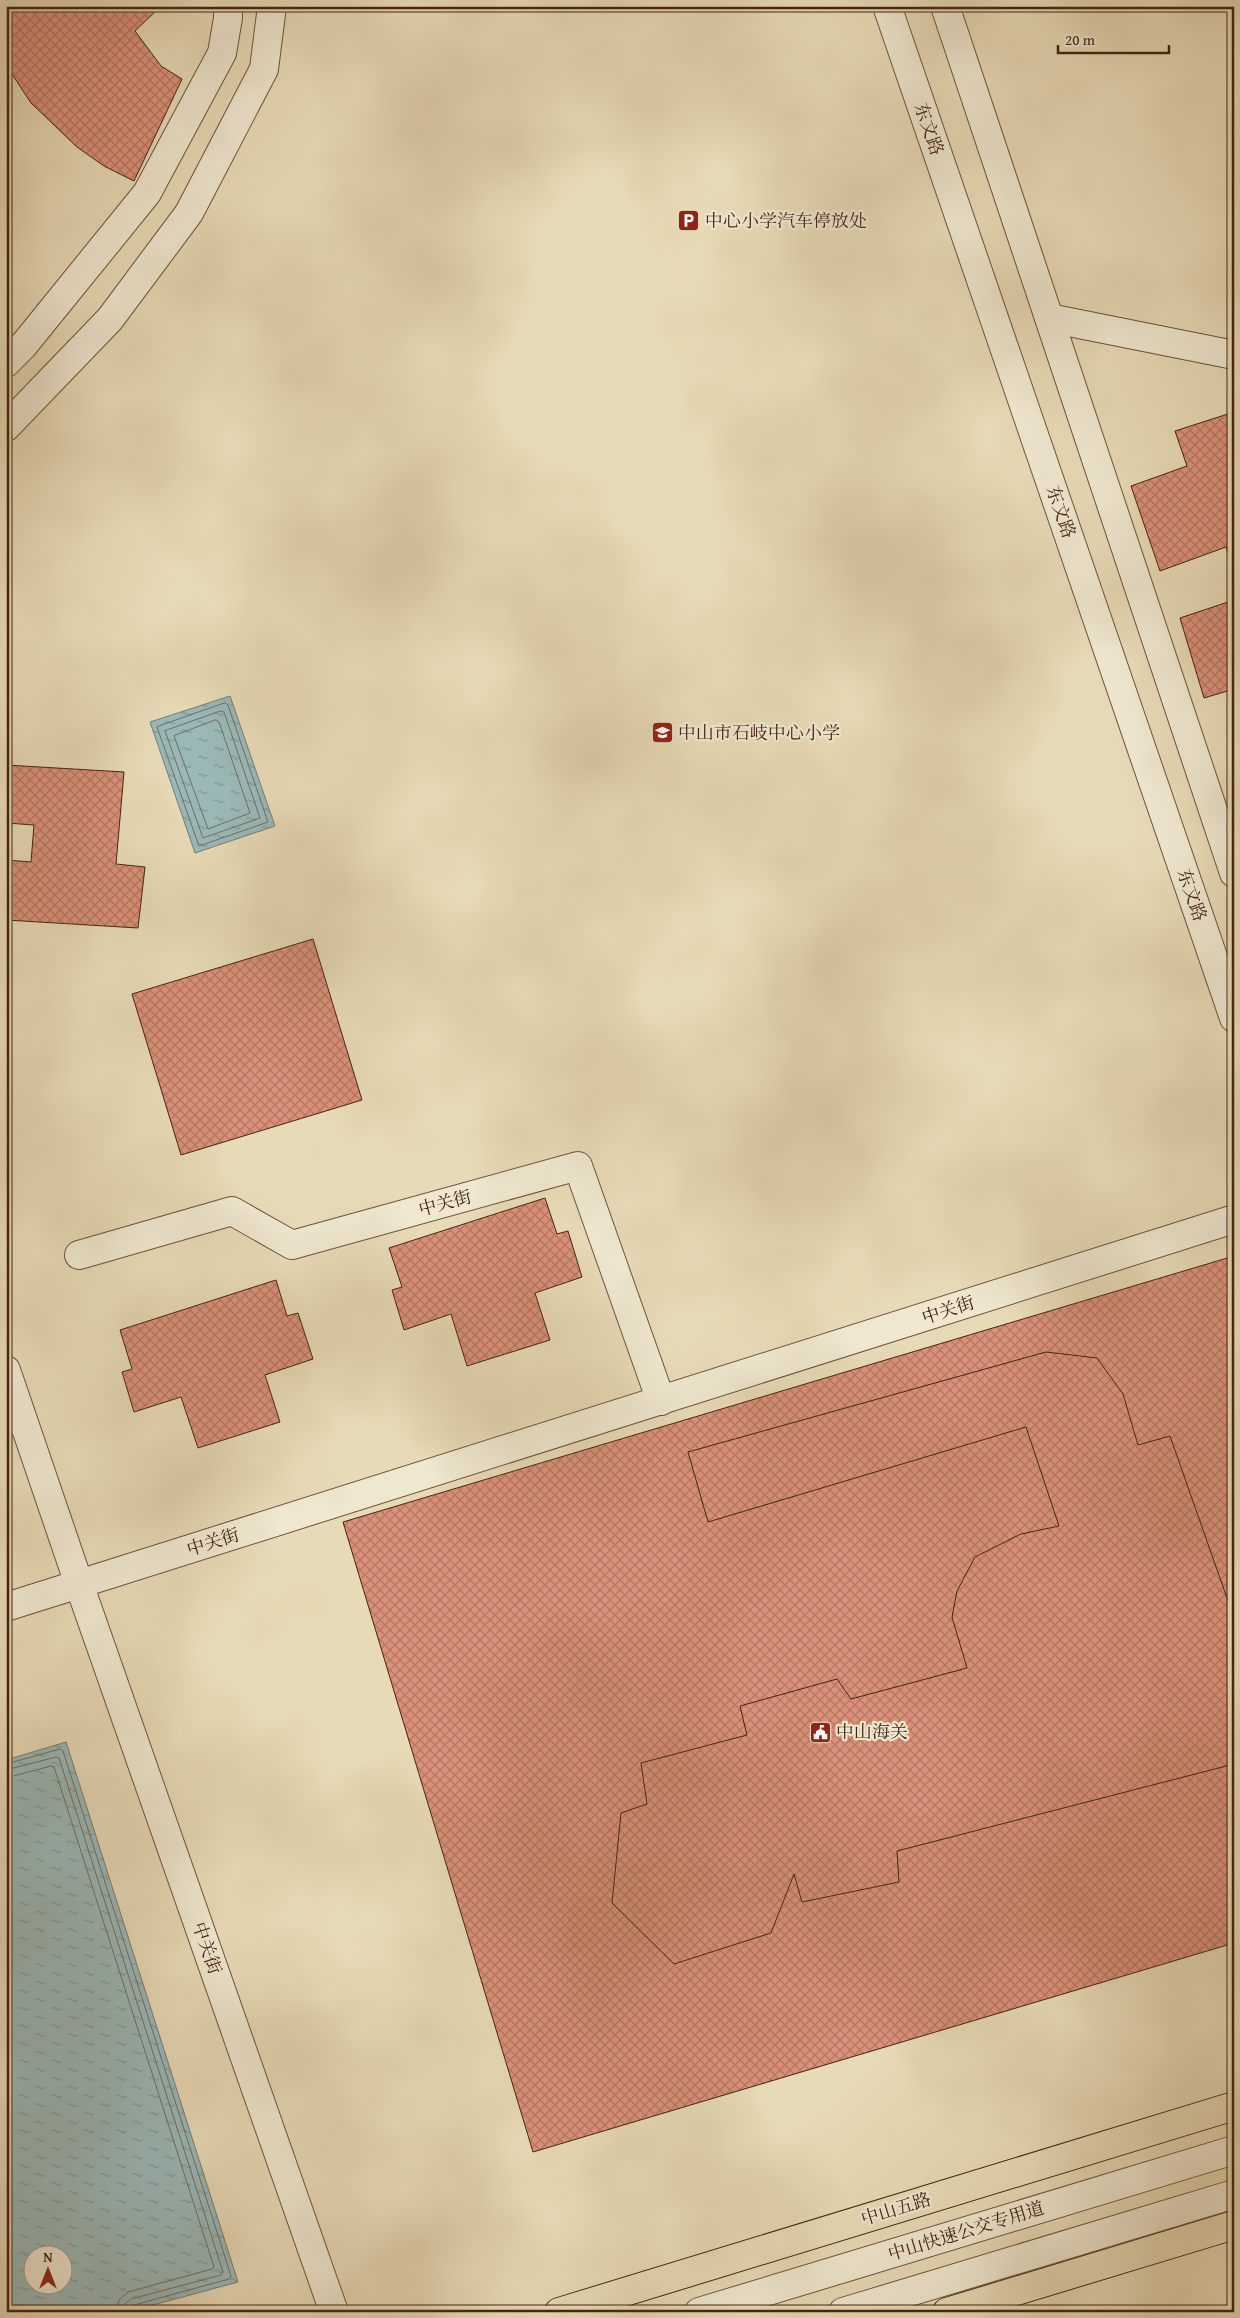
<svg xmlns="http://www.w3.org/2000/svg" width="1240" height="2318" font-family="'Gentium Book Plus','Noto Serif SC',serif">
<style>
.water{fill:url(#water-ripples);stroke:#787d75;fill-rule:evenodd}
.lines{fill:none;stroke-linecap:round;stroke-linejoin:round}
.shore{stroke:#6f6e65;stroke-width:1}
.building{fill:url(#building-cross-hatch);stroke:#442413}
.minor-casing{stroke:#6d523c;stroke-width:30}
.major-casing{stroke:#442413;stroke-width:30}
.minor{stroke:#efe7d0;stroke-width:28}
.major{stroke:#e7dab6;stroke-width:28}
.labels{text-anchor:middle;stroke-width:4.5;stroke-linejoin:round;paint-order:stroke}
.street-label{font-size:18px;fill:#442413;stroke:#efe7d0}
.poi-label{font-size:18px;fill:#442413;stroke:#efe7d0;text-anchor:start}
</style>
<defs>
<pattern id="water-ripples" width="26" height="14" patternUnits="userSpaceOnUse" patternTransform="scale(1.25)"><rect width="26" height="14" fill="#9ab8b7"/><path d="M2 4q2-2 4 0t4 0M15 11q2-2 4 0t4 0" fill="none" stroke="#7f9594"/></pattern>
<pattern id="building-cross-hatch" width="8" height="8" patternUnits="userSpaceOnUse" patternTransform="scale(1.25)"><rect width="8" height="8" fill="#db9179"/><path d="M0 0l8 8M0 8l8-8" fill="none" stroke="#b37662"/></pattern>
</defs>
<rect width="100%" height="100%" fill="#e7dab6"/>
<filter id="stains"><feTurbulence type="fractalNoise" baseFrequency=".004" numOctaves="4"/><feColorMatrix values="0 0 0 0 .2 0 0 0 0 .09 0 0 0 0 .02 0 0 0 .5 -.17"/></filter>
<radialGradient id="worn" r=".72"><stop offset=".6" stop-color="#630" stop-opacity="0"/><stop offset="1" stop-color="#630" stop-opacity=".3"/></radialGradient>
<!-- water -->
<g class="water">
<path d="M230 696 275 826 195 853 150 722Z"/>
<path d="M66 1742 238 2282 127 2312H6V1760ZM32 2256H62V2286H32Z"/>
</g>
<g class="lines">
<!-- shore -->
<g class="shore">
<path d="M225 703 228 705 268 822 199 846 157 727Z"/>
<path d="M221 711 224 712 260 818 203 838 165 731Z"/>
<path d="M216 720 219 722 250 813 208 829 174 736Z"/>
<path d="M6 1764 60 1749 63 1751 231 2276 229 2279 134 2305 130 2312"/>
<path d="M6 1770 56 1757 59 1758 223 2272 221 2275 131 2299 125 2304 124 2312"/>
<path d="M6 1778 51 1766 54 1767 214 2267 212 2269 128 2292 119 2300 116 2312"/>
</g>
</g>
<!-- building -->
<g class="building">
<path d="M6 6H161L135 31 161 66 182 79 134 181 104 166 77 147 31 103 6 65Z"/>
<path d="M1234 412V570L1226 547 1160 571 1131 486 1187 466 1175 431Z"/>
<path d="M1234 600V689L1204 698 1180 618Z"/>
<path d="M6 765 124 772 116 864 145 867 138 928 6 920V860L31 862 34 825 6 823Z"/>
<path d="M313 939 362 1100 181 1155 132 994Z"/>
<path d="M545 1198 557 1234 568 1231 582 1277 535 1293 550 1340 467 1366 451 1314 404 1330 392 1290 402 1287 389 1248Z"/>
<path d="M1234 1256V1943L533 2152 343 1522Z"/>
<path d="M276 1280 287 1316 298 1313 313 1359 265 1375 280 1422 198 1448 181 1397 134 1412 122 1372 132 1369 120 1330Z"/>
<path d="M1046 1352 1097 1358 1123 1394 1138 1445 1170 1436 1234 1618V1764L897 1851 899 1882 802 1902 794 1874 771 1933 674 1964 612 1903 621 1813 647 1804 641 1763 747 1735 740 1706 837 1679 851 1699 967 1668 952 1617 957 1591 975 1557 1021 1534 1059 1526 1026 1427 708 1522 688 1452Z"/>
</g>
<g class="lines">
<defs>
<g id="minor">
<path d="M887 6 1234 1018"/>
<path d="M945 6 1234 873"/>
<path d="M1049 318 1234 355"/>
<path d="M6 363 23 346 147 193 222 53 228 18V6"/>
<path d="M6 427 110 319 189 213 264 69 272 6"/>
<path d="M79 1255 232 1211 292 1245 578 1166 661 1401"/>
<path d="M6 1370 79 1584 1234 1219"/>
<path d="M6 1607 79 1584 334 2312"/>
<path d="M699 2312 1234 2150"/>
<path d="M843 2312 1234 2194"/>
</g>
<g id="major">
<path d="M559 2312 1234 2106"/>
<path d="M947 2312 1234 2225"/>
</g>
</defs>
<!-- minor casing -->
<use href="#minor" class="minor-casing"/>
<!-- major casing -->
<use href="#major" class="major-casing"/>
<!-- minor -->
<use href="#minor" class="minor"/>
<!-- major -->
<use href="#major" class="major"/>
</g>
<!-- icons -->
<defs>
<symbol id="parking-square" viewBox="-11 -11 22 22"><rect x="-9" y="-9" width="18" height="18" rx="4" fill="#8f2418" stroke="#efe7d0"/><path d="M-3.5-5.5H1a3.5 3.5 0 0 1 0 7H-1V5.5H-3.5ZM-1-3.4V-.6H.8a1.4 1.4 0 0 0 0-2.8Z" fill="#fff"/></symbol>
<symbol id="school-square" viewBox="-11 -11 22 22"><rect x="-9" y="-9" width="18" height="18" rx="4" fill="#8f2418" stroke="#efe7d0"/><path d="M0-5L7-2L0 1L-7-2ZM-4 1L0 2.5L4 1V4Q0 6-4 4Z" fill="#fff"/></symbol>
<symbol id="civic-square" viewBox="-11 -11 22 22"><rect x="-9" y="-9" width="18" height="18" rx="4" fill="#8f2418" stroke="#efe7d0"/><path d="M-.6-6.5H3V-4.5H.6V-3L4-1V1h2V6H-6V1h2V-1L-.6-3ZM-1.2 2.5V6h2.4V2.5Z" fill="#fff"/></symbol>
</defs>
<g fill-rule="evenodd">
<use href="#parking-square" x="676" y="208" width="25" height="25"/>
<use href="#school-square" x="650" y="720" width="25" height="25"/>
<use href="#civic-square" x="808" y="1720" width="25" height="25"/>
</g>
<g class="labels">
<!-- street labels -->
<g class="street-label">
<text transform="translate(929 129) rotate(71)" y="6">东文路</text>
<text transform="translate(1061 512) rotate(71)" y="6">东文路</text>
<text transform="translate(1192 895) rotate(71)" y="6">东文路</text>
<text transform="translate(445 1203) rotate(-15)" y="6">中关街</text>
<text transform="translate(948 1310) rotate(-18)" y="6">中关街</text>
<text transform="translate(213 1542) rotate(-17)" y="6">中关街</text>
<text transform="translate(207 1948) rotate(71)" y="6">中关街</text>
<text transform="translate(896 2209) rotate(-17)" y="6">中山五路</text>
<text transform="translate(966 2231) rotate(-17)" y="6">中山快速公交专用道</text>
</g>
<!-- poi labels -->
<g class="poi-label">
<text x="705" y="227">中心小学汽车停放处</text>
<text x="678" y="739">中山市石岐中心小学</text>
<text x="836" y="1738">中山海关</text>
</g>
</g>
<!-- margin -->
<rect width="1240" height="2318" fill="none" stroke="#e7dab6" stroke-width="25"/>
<rect x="8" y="8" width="1225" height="2303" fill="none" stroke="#442413" stroke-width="2.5"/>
<rect x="12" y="12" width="1215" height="2293" fill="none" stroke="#442413"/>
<!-- north arrow -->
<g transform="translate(48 2270)"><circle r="24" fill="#efe7d0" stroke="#ab9984"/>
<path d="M0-4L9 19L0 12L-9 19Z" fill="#8f2418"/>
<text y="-8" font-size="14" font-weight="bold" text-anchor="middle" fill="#442413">N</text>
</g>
<!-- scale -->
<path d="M1058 45v8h111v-8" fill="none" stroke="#442413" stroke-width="2.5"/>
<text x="1065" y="45" font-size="15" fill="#442413" stroke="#efe7d0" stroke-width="4" paint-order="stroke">20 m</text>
<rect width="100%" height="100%" filter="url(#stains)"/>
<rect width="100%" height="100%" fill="url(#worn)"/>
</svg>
